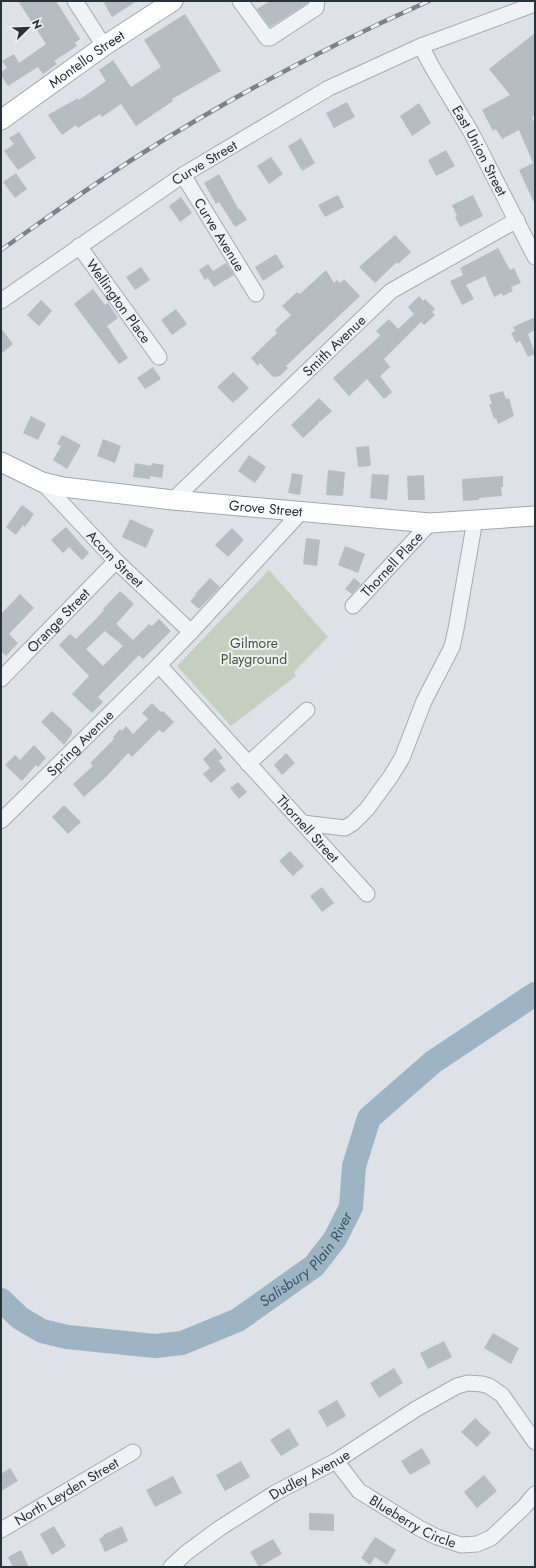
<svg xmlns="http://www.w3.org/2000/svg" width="536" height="1568" font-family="Jost,sans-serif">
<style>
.green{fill:#c5cfc0}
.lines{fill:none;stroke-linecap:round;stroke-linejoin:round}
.river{stroke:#9cb4c3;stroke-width:24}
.building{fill:#b5bcc2;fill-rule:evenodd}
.minor-casing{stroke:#a4aaaf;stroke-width:17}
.major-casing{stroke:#9ea8b1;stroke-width:21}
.minor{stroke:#f0f2f5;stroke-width:15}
.major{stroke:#fff;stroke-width:19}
.rail-casing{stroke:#79838e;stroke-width:4.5}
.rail{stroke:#edf1f4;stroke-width:3;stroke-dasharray:9;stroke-linecap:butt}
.labels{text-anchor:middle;stroke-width:4;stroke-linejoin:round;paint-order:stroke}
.street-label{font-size:14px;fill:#28323b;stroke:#edf1f4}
.park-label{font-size:14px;fill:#415637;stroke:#edf1f4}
.water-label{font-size:15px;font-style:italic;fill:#36556b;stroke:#edf1f4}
</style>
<rect width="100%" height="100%" fill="#dee2e6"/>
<!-- green -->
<path class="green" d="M269 570 328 637 294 672 296 676 231 726 177 666Z"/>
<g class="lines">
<!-- river -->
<path class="river" id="s1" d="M1 1300 20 1318 42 1331 67 1337 155 1346 182 1343 238 1320 314 1266 335 1239 351 1207 354 1166 369 1118 433 1062 535 994"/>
</g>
<!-- building -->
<g class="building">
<path d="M18 1H56L80 39 75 43 77 46 54 61 57 64 43 74 38 67 8 86 1 75V72L7 68 2 61 14 54 19 63 46 44Z"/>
<path d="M103 1H137L112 17Z"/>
<path d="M270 1H308V3L270 27 257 9Z"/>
<path d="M185 14 221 71 172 99 173 101 136 126 121 104 102 117 100 114 78 128 76 125 62 135 48 115 78 98 79 100 106 81 99 70 113 60 131 87 161 67 144 40Z"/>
<path d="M535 33V115L532 117 535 125V205L519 170 533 163 519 130 502 139 496 129 493 131 482 110 510 95 489 69Z"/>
<path d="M347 102 355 117 334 128 326 113Z"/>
<path d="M419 103 431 123 412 136 400 116Z"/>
<path d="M19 132 36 158 18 170 4 151 14 144 9 138Z"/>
<path d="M301 138 315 163 302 171 288 146Z"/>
<path d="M446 150 455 166 436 176 428 160Z"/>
<path d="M271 157 283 174 269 184 257 166Z"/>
<path d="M16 173 27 189 15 198 3 182Z"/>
<path d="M219 174 239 210 240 209 247 220 235 227 219 202 216 204 204 183Z"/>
<path d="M338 195 344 207 325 217 318 205Z"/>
<path d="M473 195 483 216 460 227 455 217 457 216 452 205Z"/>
<path d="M181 197 192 213 180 222 169 206Z"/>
<path d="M395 235 411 252 398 264 397 262 375 283 359 267Z"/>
<path d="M498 248 510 270 514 268 521 283 511 287 513 291 503 296 502 293 494 297 485 276 466 285 474 299 462 305 450 281 463 275 460 268Z"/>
<path d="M276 254 284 267 263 281 255 267Z"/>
<path d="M226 263 234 275 214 287 208 278 205 280 199 270 208 264 213 271Z"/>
<path d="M141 267 150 280 135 290 126 277Z"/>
<path d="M326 270 334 283 337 280 340 283 344 279 360 296 286 366 288 368 280 376 274 377 272 376 260 363 258 366 251 358 277 333 275 330 291 315 282 306 297 292 300 294Z"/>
<path d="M93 289 105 305 108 303 118 318 107 326 128 358 119 364 74 304Z"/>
<path d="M419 296 423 301 425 299 435 309 432 312 435 315 424 325 421 322 384 359 390 367 380 376 392 392 384 399 367 379 349 396 333 378 379 337 380 335 376 331 389 319 398 329 414 314 408 307Z"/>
<path d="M41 300 52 311 39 326 27 315Z"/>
<path d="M176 309 187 324 172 335 161 320Z"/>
<path d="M535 317V330L528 334 535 354 528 357 520 341 516 343 511 333 515 331 513 327Z"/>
<path d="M1 328 13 344 1 354Z"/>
<path d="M153 367 161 379 145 389 137 378Z"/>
<path d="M233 372 249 388 233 403 217 387Z"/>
<path d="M503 391 506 399 509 398 514 416 498 424 496 418 494 419 489 404H492L489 395Z"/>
<path d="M319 398 332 411 321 421H319L318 424 303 438 291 425Z"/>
<path d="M31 416 46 424 38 440 23 433Z"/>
<path d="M62 435 81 445 67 469 53 460 61 446 57 444Z"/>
<path d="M103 439 121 446 115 463 97 456Z"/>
<path d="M369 446 371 466 358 467 356 447Z"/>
<path d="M249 455 266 467 255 483 238 471Z"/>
<path d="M135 463 151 466 152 463 164 465 162 478 150 476V479L133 477Z"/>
<path d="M328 470 345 472 343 496 326 495Z"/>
<path d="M292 473 303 475 300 495 288 493Z"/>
<path d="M372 474 389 475 387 500 370 498Z"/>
<path d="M424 475 425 500H408L407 476Z"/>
<path d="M503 476V487H501L502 496 479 498V500L463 501 462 479Z"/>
<path d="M22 505 34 514 25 527 23 525 16 535 6 527Z"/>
<path d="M130 519 154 530 146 548 122 537Z"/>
<path d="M66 527 89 553 82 560 69 547 63 553 51 540Z"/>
<path d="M232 528 244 540 228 557 215 545Z"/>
<path d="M306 538 320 540 317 566 303 564Z"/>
<path d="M345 546 365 554 358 573 338 565Z"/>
<path d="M210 578 220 587 199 609 190 601 196 595 195 594Z"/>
<path d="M354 578 361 584 352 594 345 589Z"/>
<path d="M120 591 134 604 116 624 133 640 149 624 152 626 159 619 171 631 143 659 139 655 98 697 103 702 92 713 72 694 89 676 59 645 70 634 76 639 96 619 104 610 103 609ZM105 631 123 646 103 666 86 649Z"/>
<path d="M20 594 34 608 9 634 18 643 6 656 1 651V614Z"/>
<path d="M152 703 161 712 163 711 174 722 163 733 159 730 132 757 128 753 108 775 84 797 73 784 93 766 90 763 114 739 113 737 120 729 122 731 126 726 133 734 148 719 142 713Z"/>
<path d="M52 711 72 730V734L64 745 41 722Z"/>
<path d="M34 745 46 758 38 767 36 765 22 781 5 765 15 755 20 760Z"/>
<path d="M215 748 223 758 219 761 226 770 211 783 203 774 210 768 203 759Z"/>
<path d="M286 753 295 763 282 775 274 765Z"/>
<path d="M238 782 247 792 239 799 230 788Z"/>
<path d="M64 805 81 822 68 834 52 817Z"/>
<path d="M290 851 304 866 293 876 279 861Z"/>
<path d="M322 887 334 903 322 912 310 896Z"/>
<path d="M493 1333 519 1348 511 1364 484 1348Z"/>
<path d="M444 1341 452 1357 428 1369 420 1353Z"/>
<path d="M394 1368 403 1383 379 1398 370 1383Z"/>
<path d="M337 1400 346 1416 327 1427 318 1411Z"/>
<path d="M475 1418 491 1433 477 1447 461 1432Z"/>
<path d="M289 1428 299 1445 281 1456 270 1440Z"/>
<path d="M422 1448 431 1463 410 1475 401 1461Z"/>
<path d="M241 1461 250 1477 225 1491 216 1475Z"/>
<path d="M10 1468 18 1481 1 1491V1474Z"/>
<path d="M484 1475 497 1491 477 1508 464 1492Z"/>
<path d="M173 1476 182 1493 155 1507 146 1490Z"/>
<path d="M309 1513 334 1514V1531L309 1530Z"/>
<path d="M54 1526 66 1546 52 1555 40 1534Z"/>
<path d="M122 1526 128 1541 105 1552 99 1539 104 1536 103 1535Z"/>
<path d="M375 1537 396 1550 387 1565 375 1557 370 1565 361 1558Z"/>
<path d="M273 1539 282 1554 259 1567 250 1552Z"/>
<path d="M21 1550 29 1567H13L8 1557Z"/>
</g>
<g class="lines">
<defs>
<g id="minor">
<path d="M75 1 104 46"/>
<path d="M240 1 267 38H270L316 8 317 1"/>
<path id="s2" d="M421 46 432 67 471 132 535 257"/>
<path id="s3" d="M183 175 256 294"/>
<path id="s4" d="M79 246 159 357"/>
<path id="s5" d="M1 301 183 175 329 88 421 46 535 4"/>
<path id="s6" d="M42 482 116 561 191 632"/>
<path id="s7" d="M173 500 391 291 517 220"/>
<path id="s8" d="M301 512 191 632 159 665 367 894"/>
<path id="s9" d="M353 606 430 523"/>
<path id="s10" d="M1 679 116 561"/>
<path d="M248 764 307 710"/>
<path id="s11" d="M1 821 159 665"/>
<path d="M303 823 345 828 353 823 367 809 391 776 402 758 424 701 452 647 456 629 475 520"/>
<path id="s12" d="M336 1461 359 1491 419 1528 437 1537 461 1545 477 1544 491 1538 524 1507 535 1494"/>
<path id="s13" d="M1 1530 133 1452"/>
<path id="s14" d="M171 1567 186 1553 220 1528 275 1493 336 1461 416 1409 457 1386 468 1383 482 1384 489 1386 502 1395 535 1442"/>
</g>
<g id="major">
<path id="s15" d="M1 120 104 46 173 1"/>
<path id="s16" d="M1 462 42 482 63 487 173 500 430 523 535 516"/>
</g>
</defs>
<!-- minor casing -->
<use href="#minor" class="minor-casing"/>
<!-- major casing -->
<use href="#major" class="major-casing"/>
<!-- minor -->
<use href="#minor" class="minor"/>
<!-- major -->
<use href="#major" class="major"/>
<defs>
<path id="rail" d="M1 250C47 218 93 184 141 154 233 96 330 45 429 1"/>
</defs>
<!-- rail casing -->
<use href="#rail" class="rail-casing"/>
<!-- rail -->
<use href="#rail" class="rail"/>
</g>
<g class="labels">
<!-- street labels -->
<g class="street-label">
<text dy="5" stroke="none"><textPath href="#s15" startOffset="105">Montello Street</textPath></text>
<text dy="5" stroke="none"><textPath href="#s2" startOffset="120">East Union Street</textPath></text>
<text dy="5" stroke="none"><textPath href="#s5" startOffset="246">Curve Street</textPath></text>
<text dy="5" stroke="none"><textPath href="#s3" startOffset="70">Curve Avenue</textPath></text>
<text dy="5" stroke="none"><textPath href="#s4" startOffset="68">Wellington Place</textPath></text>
<text dy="5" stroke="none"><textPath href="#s7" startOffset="223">Smith Avenue</textPath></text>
<text dy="5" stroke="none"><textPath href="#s16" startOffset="271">Grove Street</textPath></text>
<text dy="5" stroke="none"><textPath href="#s6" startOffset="106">Acorn Street</textPath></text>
<text dy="5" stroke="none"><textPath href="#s9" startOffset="57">Thornell Place</textPath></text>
<text dy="5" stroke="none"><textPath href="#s10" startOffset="82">Orange Street</textPath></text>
<text dy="5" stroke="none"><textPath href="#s11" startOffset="111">Spring Avenue</textPath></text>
<text dy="5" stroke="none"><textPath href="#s8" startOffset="430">Thornell Street</textPath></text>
<text dy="5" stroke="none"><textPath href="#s14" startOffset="167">Dudley Avenue</textPath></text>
<text dy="5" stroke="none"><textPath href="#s13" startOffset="76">North Leyden Street</textPath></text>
<text dy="5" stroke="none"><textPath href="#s12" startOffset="100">Blueberry Circle</textPath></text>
</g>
<!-- park labels -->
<g class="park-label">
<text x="254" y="648">Gilmore<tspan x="254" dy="16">Playground</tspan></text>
</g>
<!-- water labels -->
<g class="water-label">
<text dy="5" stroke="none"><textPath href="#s1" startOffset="346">Salisbury Plain River</textPath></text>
</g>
</g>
<!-- border -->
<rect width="536" height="1568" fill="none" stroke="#28323b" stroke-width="4"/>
<!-- north arrow -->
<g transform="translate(28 28) rotate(67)" stroke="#edf1f4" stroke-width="3" paint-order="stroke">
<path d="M0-3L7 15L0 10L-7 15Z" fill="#28323b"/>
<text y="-6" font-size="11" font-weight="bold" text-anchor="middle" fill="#28323b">N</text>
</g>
</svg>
